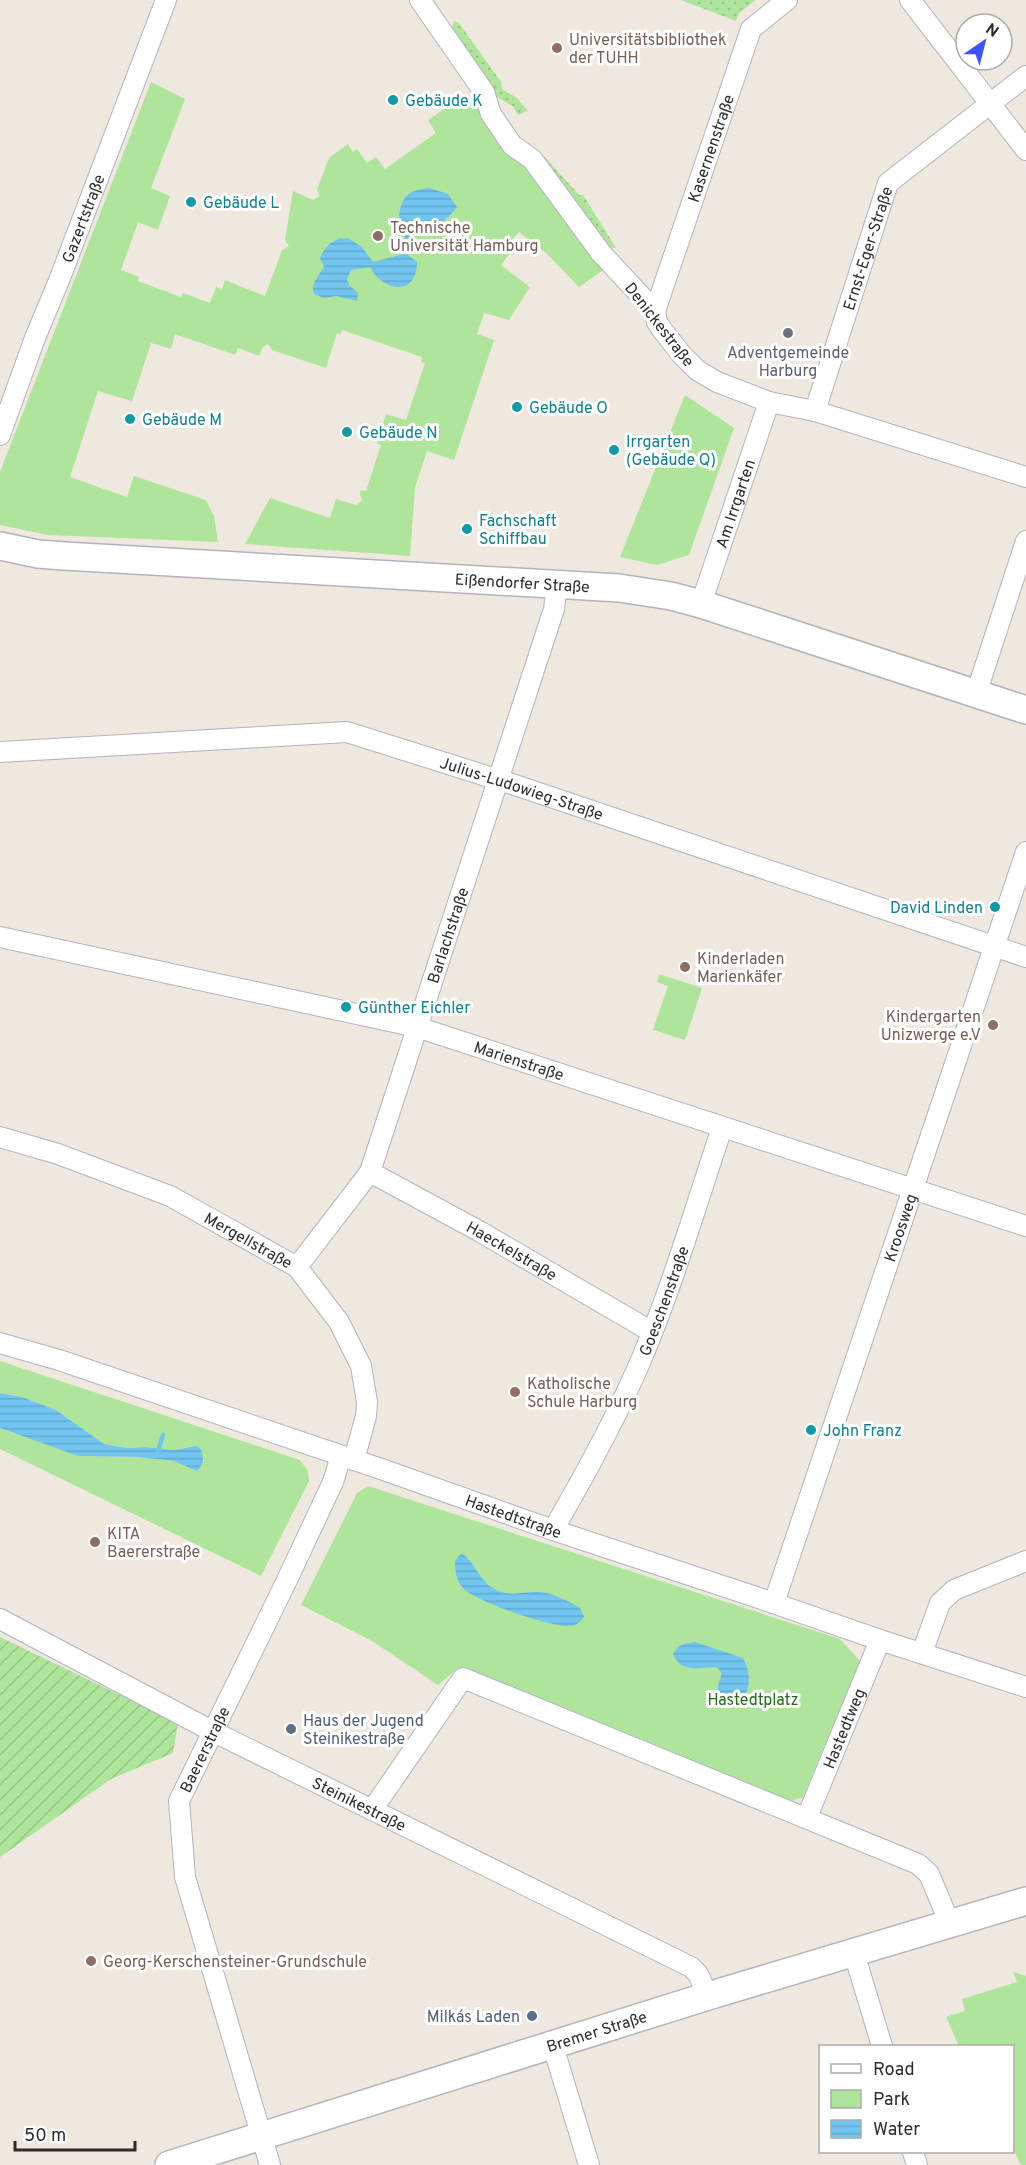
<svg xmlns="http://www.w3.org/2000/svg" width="1026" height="2165" font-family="Overpass,sans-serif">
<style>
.grass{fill:url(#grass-dots)}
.park{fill:#aee59a}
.garden{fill:url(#garden-furrows)}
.water{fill:url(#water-rules)}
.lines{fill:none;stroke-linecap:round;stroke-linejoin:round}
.stream{stroke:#71c5f0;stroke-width:4.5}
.street-casing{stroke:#b2b3c0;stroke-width:22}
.secondary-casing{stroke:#b2b3c0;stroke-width:30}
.street{stroke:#fff;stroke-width:20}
.secondary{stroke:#fff;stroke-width:27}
.education-dot{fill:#8d6e63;stroke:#fff;stroke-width:2}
.culture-dot{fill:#0f9aa8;stroke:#fff;stroke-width:2}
.worship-dot{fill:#6b7280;stroke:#fff;stroke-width:2}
.service-dot{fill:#5c6f8a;stroke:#fff;stroke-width:2}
.labels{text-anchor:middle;stroke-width:6;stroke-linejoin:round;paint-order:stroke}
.education-label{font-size:16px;fill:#785e54;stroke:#fff;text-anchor:start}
.culture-label{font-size:16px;fill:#0d838f;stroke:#fff;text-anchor:start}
.street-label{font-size:16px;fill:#2c2c2c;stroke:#fff}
.worship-label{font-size:16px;fill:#5b616d;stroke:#fff}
.park-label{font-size:16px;fill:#256b1a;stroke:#fff}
.service-label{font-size:16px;fill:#4e5e75;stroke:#fff;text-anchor:start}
</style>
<defs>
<pattern id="grass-dots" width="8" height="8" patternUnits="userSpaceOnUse" patternTransform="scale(1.5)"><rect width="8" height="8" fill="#aee59a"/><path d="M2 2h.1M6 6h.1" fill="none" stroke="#96c585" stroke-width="1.8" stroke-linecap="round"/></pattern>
<pattern id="garden-furrows" width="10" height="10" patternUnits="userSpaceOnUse" patternTransform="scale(1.5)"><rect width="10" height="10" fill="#aee59a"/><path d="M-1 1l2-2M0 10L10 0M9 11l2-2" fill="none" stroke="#96c585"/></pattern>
<pattern id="water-rules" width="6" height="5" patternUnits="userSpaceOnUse" patternTransform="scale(1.5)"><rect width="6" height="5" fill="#71c5f0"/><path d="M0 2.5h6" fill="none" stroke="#62a9ce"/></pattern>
</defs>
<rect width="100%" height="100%" fill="#eee8de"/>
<!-- grass -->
<g class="grass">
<path d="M681 0H756L739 13 736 21Z"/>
<path d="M454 21 459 23 501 82 502 89 517 98 528 111 518 115 513 106 489 93 450 35Z"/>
<path d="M544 156 579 195H583L616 248 608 247 541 160Z"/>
</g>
<!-- park -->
<g class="park">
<path d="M151 82 185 99 151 188 170 196 158 230 138 222 121 270 139 277 138 281 181 297 183 293 210 303 216 287 222 289 225 280 265 296 282 250 289 246 285 240 293 191 313 200 320 196 317 190 329 158 348 144 353 152 357 149 367 163 376 157 385 169 436 133 428 120 466 94 490 119 603 270 579 287 547 254 519 232 512 240 517 244 501 265 530 287 509 320 484 313 477 334 494 340 454 460 427 451 415 487 410 556 245 544 270 498 330 518 336 499 356 505 362 501 360 494 361 490 366 491 381 445 377 443 386 414 406 420 425 363 421 362 422 357 342 330 340 335 337 333 326 368 272 350 268 344 263 347 259 356 238 348 235 355 175 334 171 349 151 343 132 401 98 391 70 477 127 497 134 476 206 500 214 516 218 542 48 535 0 525V472Z"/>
<path d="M685 395 734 428 689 555 657 565 620 557Z"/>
<path d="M659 974 702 988 685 1040 653 1030 668 986 657 982Z"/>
<path d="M0 1361 300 1460 308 1471 309 1481 261 1576 0 1449V1428L79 1456 138 1457 174 1461 187 1465 192 1469 204 1461 201 1449 193 1446 174 1450 146 1447 127 1448 104 1444 56 1410 22 1397 0 1393Z"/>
<path d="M368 1486 840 1639 860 1661 803 1797 785 1803 458 1668 438 1685 372 1641 301 1605 357 1493Z"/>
<path d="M1013 1972 1026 1976V2165H1021L1013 2149 1012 2046H959L946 2017 965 2011 962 1999 1017 1982Z"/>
</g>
<!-- garden -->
<path class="garden" d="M0 1637 178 1723 173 1753 111 1779 0 1857Z"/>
<!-- water -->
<g class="water">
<path d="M429 188 448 194 457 207C444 223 441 226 419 224L415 229V234L409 237 408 255 417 262C417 298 382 291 370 267L351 270 347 279 349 285 358 293 357 301 336 296 324 298 314 294C310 282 320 276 324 266L320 258C326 244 334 238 348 238L362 247 373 262 404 254 405 237 398 232C400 206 398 191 429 188Z"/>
<path d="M0 1393 22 1397 56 1410 104 1444 127 1448 146 1447 174 1450 196 1446 201 1449C204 1459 205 1463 197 1471L174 1461 138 1457 78 1456 0 1428Z"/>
<path d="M461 1553C476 1562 479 1582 496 1590 511 1596 517 1593 532 1592 548 1590 567 1600 580 1608L584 1617C580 1622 576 1626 568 1626 548 1626 476 1602 463 1588 456 1580 455 1571 455 1561Z"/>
<path d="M695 1642 743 1658C753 1675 752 1706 726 1701L718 1690C717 1680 727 1674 716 1667 699 1667 681 1674 673 1654 678 1644 685 1643 695 1642Z"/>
</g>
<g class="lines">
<!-- stream -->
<path class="stream" d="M157 1454 163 1435"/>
<defs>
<g id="street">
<path d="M420 0 484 92 491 114 512 145 532 159 601 253 655 311 657 322 663 331 682 355 697 370 717 382 769 402 815 411 1026 477"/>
<path d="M910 0 1026 150"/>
<path id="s1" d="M655 311 751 29 787 0"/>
<path id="s2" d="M815 411 888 183 1026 76"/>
<path id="s3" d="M0 435 35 338 60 278 166 0"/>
<path id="s4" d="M701 604 769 402"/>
<path d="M976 694 1026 541"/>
<path id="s5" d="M0 752 347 732 515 785 1026 957"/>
<path id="s6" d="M0 937 417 1027 1026 1226"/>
<path id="s7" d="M0 1137 58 1154 170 1196 297 1267 339 1322 361 1366 367 1402 366 1416 354 1460"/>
<path id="s8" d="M370 1172 479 1231 652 1332"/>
<path id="s9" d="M297 1267 370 1172 554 609 557 585"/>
<path id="s10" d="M0 1343 59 1360 384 1470 553 1530 753 1596 880 1640 1026 1687"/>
<path id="s11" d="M553 1530C585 1475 616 1419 641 1360 673 1285 696 1205 722 1128"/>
<path id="s12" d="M774 1603 1026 852"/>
<path id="s13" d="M0 1619 212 1731 691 1967 698 1974 708 1996"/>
<path d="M922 1653 940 1603 954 1590 1026 1561"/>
<path d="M372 1810 463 1678 918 1864 929 1874 950 1924"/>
<path id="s14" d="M807 1817 880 1640"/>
<path d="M854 1953 882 2046"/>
<path d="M553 2046 589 2165"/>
<path d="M913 2152 917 2165"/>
<path id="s15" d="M270 2165 185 1877 179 1801 287 1580 333 1482 341 1456"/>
</g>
<g id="secondary">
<path id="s16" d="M0 546 38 554 64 556 619 588 671 596 701 604 1026 710"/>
<path id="s17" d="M169 2165 708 1996 1026 1901"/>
</g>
</defs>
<!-- street casing -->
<use href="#street" class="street-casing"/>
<!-- secondary casing -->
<use href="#secondary" class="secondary-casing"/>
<!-- street -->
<use href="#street" class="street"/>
<!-- secondary -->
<use href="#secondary" class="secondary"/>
</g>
<!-- markers -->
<g class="education-dot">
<circle cx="557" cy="48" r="6"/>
<circle cx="378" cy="236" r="6"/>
<circle cx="685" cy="967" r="6"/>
<circle cx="993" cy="1025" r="6"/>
<circle cx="515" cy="1392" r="6"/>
<circle cx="95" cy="1542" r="6"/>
<circle cx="91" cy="1961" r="6"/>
</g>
<g class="culture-dot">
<circle cx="393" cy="100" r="6"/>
<circle cx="191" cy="202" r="6"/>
<circle cx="517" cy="407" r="6"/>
<circle cx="130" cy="419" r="6"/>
<circle cx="347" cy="432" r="6"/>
<circle cx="614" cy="450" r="6"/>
<circle cx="467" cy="529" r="6"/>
<circle cx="995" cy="907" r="6"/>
<circle cx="346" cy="1007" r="6"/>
<circle cx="811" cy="1430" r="6"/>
</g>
<circle class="worship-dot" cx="788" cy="333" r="6"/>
<g class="service-dot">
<circle cx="291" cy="1729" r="6"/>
<circle cx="532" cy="2016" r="6"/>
</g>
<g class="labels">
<!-- education labels -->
<g class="education-label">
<text x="569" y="45">Universitätsbibliothek<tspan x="569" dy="18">der TUHH</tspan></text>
<text x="390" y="233">Technische<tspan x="390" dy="18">Universität Hamburg</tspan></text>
<text x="697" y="964">Kinderladen<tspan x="697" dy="18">Marienkäfer</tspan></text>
<text x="981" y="1022" text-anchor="end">Kindergarten<tspan x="981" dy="18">Unizwerge e.V</tspan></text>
<text x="527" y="1389">Katholische<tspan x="527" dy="18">Schule Harburg</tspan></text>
<text x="107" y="1539">KITA<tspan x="107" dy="18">Baererstraße</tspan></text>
<text x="103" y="1967">Georg-Kerschensteiner-Grundschule</text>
</g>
<!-- culture labels -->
<g class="culture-label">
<text x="405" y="106">Gebäude K</text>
<text x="203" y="208">Gebäude L</text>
<text x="529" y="413">Gebäude O</text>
<text x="142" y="425">Gebäude M</text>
<text x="359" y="438">Gebäude N</text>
<text x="626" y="447">Irrgarten<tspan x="626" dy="18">(Gebäude Q)</tspan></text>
<text x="479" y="526">Fachschaft<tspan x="479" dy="18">Schiffbau</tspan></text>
<text x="983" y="913" text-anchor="end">David Linden</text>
<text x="358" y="1013">Günther Eichler</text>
<text x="823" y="1436">John Franz</text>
</g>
<!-- street labels -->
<g class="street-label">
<text dy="6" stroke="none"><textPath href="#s1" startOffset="172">Kasernenstraße</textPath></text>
<text dy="6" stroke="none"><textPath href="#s3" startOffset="232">Gazertstraße</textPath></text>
<text dy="6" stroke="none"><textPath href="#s2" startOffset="171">Ernst-Eger-Straße</textPath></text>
<text transform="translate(660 324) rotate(52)" y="6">Denickestraße</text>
<text dy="6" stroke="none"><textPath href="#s4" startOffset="106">Am Irrgarten</textPath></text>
<text dy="6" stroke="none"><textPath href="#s16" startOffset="524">Eißendorfer Straße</textPath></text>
<text dy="6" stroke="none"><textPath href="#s5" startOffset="531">Julius-Ludowieg-Straße</textPath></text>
<text dy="6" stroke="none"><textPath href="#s9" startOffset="369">Barlachstraße</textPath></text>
<text dy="6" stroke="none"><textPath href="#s6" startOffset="534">Marienstraße</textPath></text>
<text dy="6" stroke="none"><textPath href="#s12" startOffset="396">Kroosweg</textPath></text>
<text dy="6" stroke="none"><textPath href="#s7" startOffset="270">Mergellstraße</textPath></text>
<text dy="6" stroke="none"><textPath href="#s8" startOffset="162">Haeckelstraße</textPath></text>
<text dy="6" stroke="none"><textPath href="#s11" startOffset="255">Goeschenstraße</textPath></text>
<text dy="6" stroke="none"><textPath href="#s10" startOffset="542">Hastedtstraße</textPath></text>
<text dy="6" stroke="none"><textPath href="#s14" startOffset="96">Hastedtweg</textPath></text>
<text dy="6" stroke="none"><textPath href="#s15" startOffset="434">Baererstraße</textPath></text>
<text dy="6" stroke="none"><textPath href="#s13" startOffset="404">Steinikestraße</textPath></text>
<text dy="6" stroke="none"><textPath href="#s17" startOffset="448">Bremer Straße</textPath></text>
</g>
<!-- worship labels -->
<g class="worship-label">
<text x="788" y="358">Adventgemeinde<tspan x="788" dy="18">Harburg</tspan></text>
</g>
<!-- park labels -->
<g class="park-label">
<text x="753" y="1705">Hastedtplatz</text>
</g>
<!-- service labels -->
<g class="service-label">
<text x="303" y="1726">Haus der Jugend<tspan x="303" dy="18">Steinikestraße</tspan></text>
<text x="520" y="2022" text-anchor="end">Milka´s Laden</text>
</g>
</g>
<!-- legend -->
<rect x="819" y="2045" width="195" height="108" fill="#ffffff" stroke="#ababab" stroke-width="1.5"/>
<rect x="831" y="2064" width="30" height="9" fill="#ffffff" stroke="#ababab" stroke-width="1.5"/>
<text x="873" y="2075" font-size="18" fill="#2c2c2c">Road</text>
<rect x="831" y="2090" width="30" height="18" fill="#aee59a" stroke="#ababab" stroke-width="1.5"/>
<text x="873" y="2105" font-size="18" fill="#2c2c2c">Park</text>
<rect x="831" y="2120" width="30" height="18" fill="url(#water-rules)" stroke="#ababab" stroke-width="1.5"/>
<text x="873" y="2135" font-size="18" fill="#2c2c2c">Water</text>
<!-- north arrow -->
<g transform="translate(984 42) rotate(35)"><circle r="28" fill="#ffffff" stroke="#ababab" stroke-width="1.5"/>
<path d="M0-4.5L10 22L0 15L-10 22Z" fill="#3d53fc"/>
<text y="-9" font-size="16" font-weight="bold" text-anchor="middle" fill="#2c2c2c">N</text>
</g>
<!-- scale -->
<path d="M15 2141v9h120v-9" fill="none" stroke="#2c2c2c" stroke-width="3"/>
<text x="24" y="2141" font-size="18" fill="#2c2c2c" stroke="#ffffff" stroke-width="4.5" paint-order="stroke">50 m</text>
</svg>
